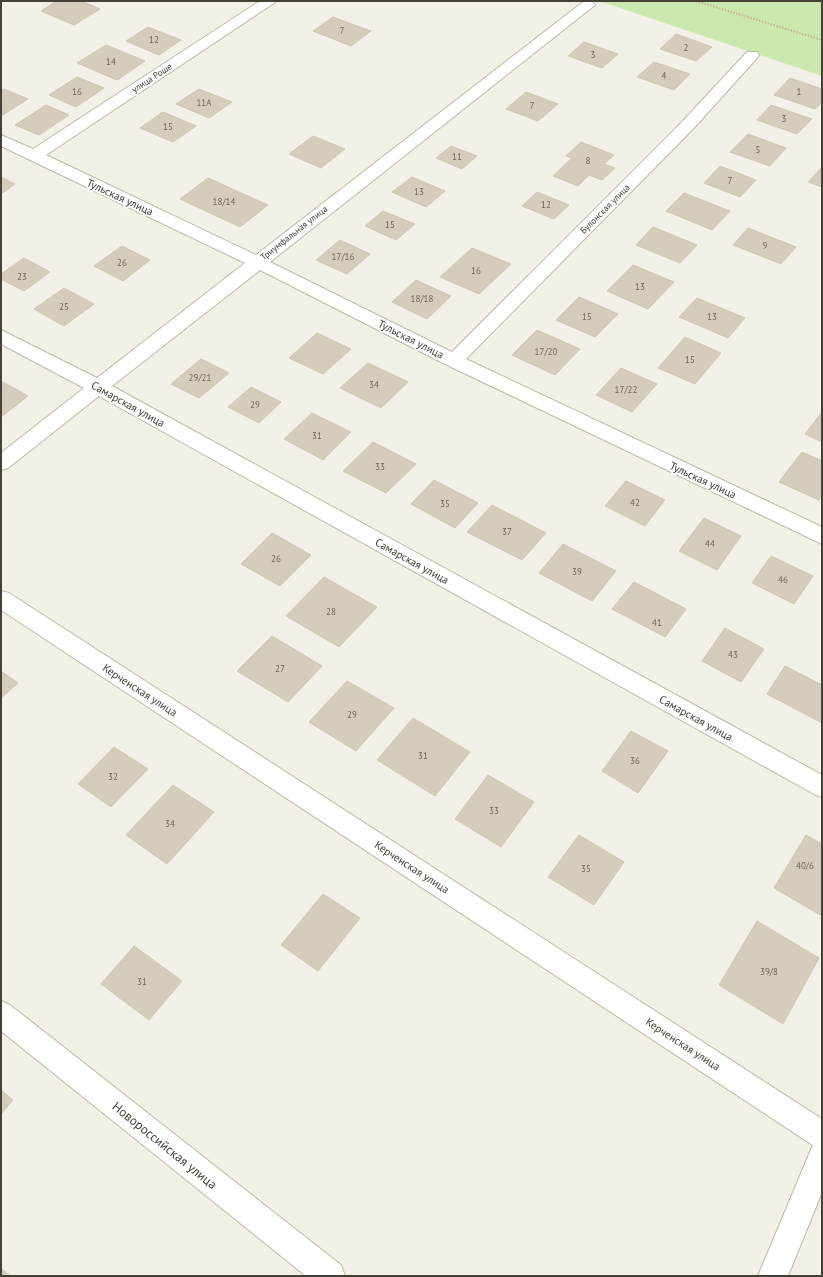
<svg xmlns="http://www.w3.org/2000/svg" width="823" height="1277" font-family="'PT Sans',sans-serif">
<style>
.green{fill:#cbe8af}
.building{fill:#d5cdbc;stroke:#d0c5af}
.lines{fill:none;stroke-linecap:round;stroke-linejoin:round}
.minor-casing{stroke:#bfb9a9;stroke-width:2}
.path{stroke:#c1b59a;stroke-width:2;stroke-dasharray:1.5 1.5;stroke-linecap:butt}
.minor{fill:#fff;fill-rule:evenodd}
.labels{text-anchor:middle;stroke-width:3.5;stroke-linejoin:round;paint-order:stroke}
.number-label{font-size:9px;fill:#6a6458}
.far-street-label{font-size:9px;fill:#464136;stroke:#fff}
.street-label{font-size:11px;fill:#464136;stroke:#fff}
.near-street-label{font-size:13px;fill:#464136;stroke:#fff}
</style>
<rect width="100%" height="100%" fill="#f3f0e7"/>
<!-- green -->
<path class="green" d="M599 1H822V76Z"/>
<!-- building -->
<g class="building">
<path d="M57 1H81L100 9 74 25 41 11Z"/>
<path d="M333 17 371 31 351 46 313 31Z"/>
<path d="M148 27 181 40 159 55 126 41Z"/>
<path d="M676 34 712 47 696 61 660 49Z"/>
<path d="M584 42 618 54 602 68 568 56Z"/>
<path d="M106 45 145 61 117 80 77 63Z"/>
<path d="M654 62 690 74 674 90 637 77Z"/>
<path d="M77 77 104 88 76 107 49 95Z"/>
<path d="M790 78 822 89V102L815 109 774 95Z"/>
<path d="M4 89 28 99 1 116V91Z"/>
<path d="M199 89 232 102 209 118 176 104Z"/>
<path d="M526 92 558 104 538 121 506 109Z"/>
<path d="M46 105 69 115 39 135 15 125Z"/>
<path d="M771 105 812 119 797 134 757 120Z"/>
<path d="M163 112 196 126 173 142 140 128Z"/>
<path d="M748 134 786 148 770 166 730 152Z"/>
<path d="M313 136 345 149 321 168 289 154Z"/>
<path d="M581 142 614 155 604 164 615 168 602 180 589 175 578 186 553 176 572 158 566 156Z"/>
<path d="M451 146 477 156 462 169 436 158Z"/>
<path d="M720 166 756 180 740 197 704 183Z"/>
<path d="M822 167V187L808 182Z"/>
<path d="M1 177 15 184 1 194Z"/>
<path d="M412 177 445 191 426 207 392 192Z"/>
<path d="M208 178 268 205 240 227 180 199Z"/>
<path d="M537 192 569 205 554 219 522 206Z"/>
<path d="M684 193 730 211 712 230 666 211Z"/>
<path d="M383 211 415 224 396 240 365 226Z"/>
<path d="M653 227 697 245 680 263 636 245Z"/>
<path d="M748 228 796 247 781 264 733 245Z"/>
<path d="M340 240 370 254 347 274 316 260Z"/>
<path d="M122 246 150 260 123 281 94 266Z"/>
<path d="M472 248 511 264 479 294 440 277Z"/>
<path d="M24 258 50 272 24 291 1 279V274Z"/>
<path d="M633 265 674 282 648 309 607 291Z"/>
<path d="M416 280 451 296 427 319 392 302Z"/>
<path d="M64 288 94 304 64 326 34 309Z"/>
<path d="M579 297 618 314 595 337 556 320Z"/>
<path d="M697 298 745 318 728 338 679 317Z"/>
<path d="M537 330 580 349 555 375 512 355Z"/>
<path d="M317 333 351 349 323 374 289 358Z"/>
<path d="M685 337 721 353 695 384 658 368Z"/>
<path d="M201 359 229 373 199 398 171 384Z"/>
<path d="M368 363 408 382 381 408 340 388Z"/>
<path d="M621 368 657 384 632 412 596 395Z"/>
<path d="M3 382 28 396 1 417V383Z"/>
<path d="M251 387 281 402 259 423 228 407Z"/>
<path d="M822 412V442L805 434Z"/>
<path d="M312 413 351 432 323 460 284 439Z"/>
<path d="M373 442 416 464 386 493 343 471Z"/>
<path d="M802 452 822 461V495L819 500 779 482Z"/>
<path d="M434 480 478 503 455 528 411 504Z"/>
<path d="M626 481 665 500 645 526 605 506Z"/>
<path d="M492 505 546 533 522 560 467 532Z"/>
<path d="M704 518 741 536 717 570 679 551Z"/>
<path d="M272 533 311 555 280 586 241 564Z"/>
<path d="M563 544 616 571 592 601 539 573Z"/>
<path d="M771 556 813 576 794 604 752 583Z"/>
<path d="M324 577 377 607 339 647 286 616Z"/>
<path d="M634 582 686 609 665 637 612 609Z"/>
<path d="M725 628 764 649 741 682 702 661Z"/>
<path d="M272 636 322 666 288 702 237 671Z"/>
<path d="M785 666 822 685V723L767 694Z"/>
<path d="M1 671 18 683 1 698Z"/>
<path d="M347 681 394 708 356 751 309 722Z"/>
<path d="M413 718 470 752 435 796 377 760Z"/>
<path d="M631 731 668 751 638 793 602 771Z"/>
<path d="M114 747 148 769 111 807 78 784Z"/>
<path d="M488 775 534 802 501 847 455 819Z"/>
<path d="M173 785 214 812 167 864 126 835Z"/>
<path d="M579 835 624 862 594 905 548 877Z"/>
<path d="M806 835 822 844V916L774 888Z"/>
<path d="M323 894 360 918 318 971 281 945Z"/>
<path d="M757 921 819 958 783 1024 719 985Z"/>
<path d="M134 946 182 981 149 1020 101 984Z"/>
<path d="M1 1090 13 1100 1 1114Z"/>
<path d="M1 1268 10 1276H1Z"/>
</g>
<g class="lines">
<defs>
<g id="minor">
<path d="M260 1H277L46 155 256 255 583 2H593L595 5 270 262 452 352 681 123 747 52H757L759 55 757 58 693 129 466 359 822 527V544L447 365 260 270 112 386 822 775V797L814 794 99 396 8 468 1 470V453L84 388 1 344V330L97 378 245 263 1 146V135L33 149Z"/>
<path d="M1 591 9 593 822 1119V1192L788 1276H758L812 1147 814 1146 1 610Z"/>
<path d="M1 1001 10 1005 341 1265 345 1276H306L1 1031Z"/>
</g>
</defs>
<!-- minor casing -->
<use href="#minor" class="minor-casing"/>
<!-- path -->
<path class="path" d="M696 1 822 40"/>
<!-- minor -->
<use href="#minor" class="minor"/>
</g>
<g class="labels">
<!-- number labels -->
<g class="number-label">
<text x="342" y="34">7</text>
<text x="154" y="43">12</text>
<text x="686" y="51">2</text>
<text x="593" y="58">3</text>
<text x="111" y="65">14</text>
<text x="664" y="79">4</text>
<text x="77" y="95">16</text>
<text x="799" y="95">1</text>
<text x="204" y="106">11А</text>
<text x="532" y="109">7</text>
<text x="784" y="122">3</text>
<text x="168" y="130">15</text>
<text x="758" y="153">5</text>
<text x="457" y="160">11</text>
<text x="588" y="164">8</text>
<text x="730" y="184">7</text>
<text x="419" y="195">13</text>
<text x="224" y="205">18/14</text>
<text x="546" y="208">12</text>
<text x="390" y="228">15</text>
<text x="765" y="249">9</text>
<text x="343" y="260">17/16</text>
<text x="122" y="266">26</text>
<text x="476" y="274">16</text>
<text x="22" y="280">23</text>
<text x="640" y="290">13</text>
<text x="422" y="302">18/18</text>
<text x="64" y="310">25</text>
<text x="587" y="320">15</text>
<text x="712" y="320">13</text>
<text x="546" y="355">17/20</text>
<text x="690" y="363">15</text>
<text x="200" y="381">29/21</text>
<text x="374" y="388">34</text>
<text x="626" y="393">17/22</text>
<text x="255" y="408">29</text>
<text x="317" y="439">31</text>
<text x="380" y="470">33</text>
<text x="635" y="506">42</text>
<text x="445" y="507">35</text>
<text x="507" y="535">37</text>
<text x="710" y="547">44</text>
<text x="276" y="562">26</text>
<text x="577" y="575">39</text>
<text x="783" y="583">46</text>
<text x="331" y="615">28</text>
<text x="657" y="626">41</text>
<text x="733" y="658">43</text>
<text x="280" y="672">27</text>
<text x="352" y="718">29</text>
<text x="423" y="759">31</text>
<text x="635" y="764">36</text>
<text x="113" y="780">32</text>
<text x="494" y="814">33</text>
<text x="170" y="827">34</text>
<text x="805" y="869">40/6</text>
<text x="586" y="872">35</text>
<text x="769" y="975">39/8</text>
<text x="142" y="985">31</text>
</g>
<!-- far-street labels -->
<g class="far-street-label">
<text transform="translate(152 78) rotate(-33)" y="3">улица Роше</text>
<text transform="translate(605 209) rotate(-45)" y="3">Булонская улица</text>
<text transform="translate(294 233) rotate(-38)" y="3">Триумфальная улица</text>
</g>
<!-- street labels -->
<g class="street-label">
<text transform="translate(120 197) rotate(25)" y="4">Тульская улица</text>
<text transform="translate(411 339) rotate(27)" y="4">Тульская улица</text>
<text transform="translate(128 404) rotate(29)" y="4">Самарская улица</text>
<text transform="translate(703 480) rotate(25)" y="4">Тульская улица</text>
<text transform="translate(412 561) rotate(29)" y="4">Самарская улица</text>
<text transform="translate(140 690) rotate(33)" y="4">Керченская улица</text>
<text transform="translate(696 718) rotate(29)" y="4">Самарская улица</text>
<text transform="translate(412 867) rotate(33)" y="4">Керченская улица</text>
<text transform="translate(683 1044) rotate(33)" y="4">Керченская улица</text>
</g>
<!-- near-street labels -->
<g class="near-street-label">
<text transform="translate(165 1145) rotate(39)" y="5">Новороссийская улица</text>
</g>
</g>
<!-- border -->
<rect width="823" height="1277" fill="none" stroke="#464136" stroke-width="4"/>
</svg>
